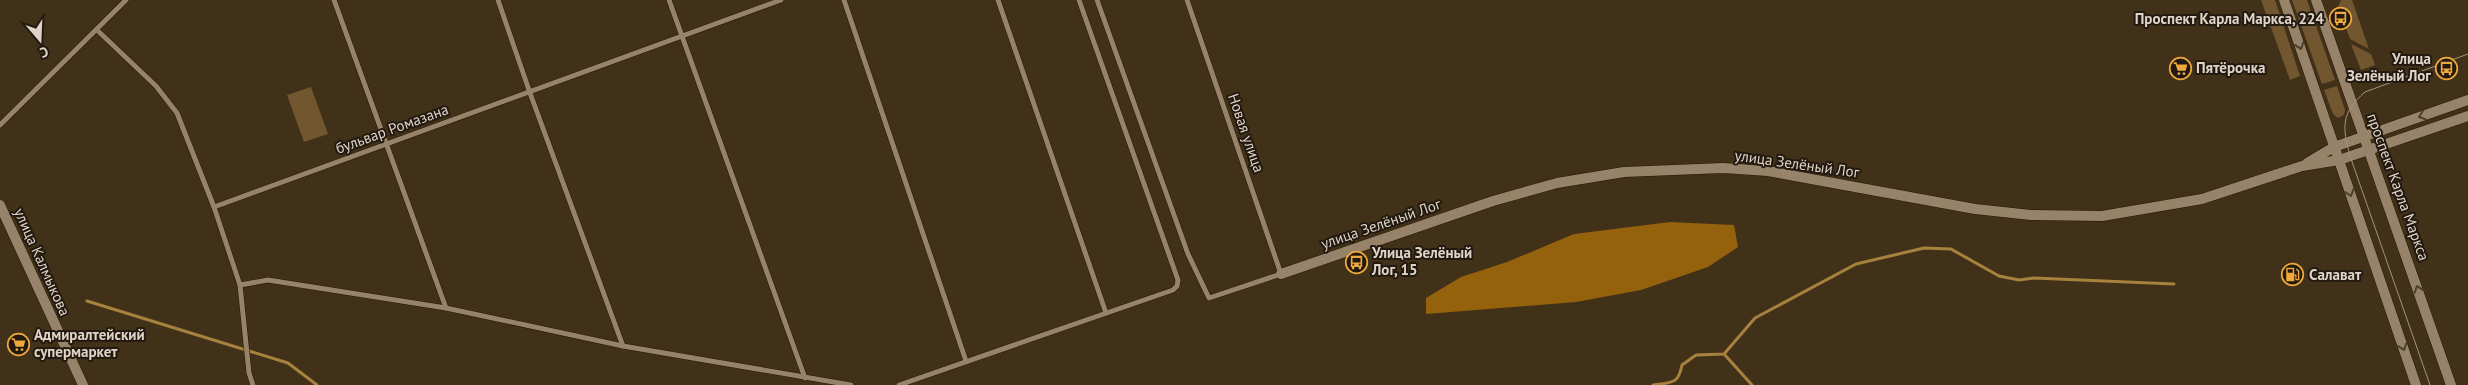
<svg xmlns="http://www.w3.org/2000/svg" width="2468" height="385" font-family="'PT Sans',sans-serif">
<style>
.green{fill:#725630}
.forest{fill:#94620d}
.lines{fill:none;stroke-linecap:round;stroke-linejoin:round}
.stream{stroke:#a7813e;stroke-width:3}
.street-casing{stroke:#281802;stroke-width:6}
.secondary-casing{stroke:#281802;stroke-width:11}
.street{stroke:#978369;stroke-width:5}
.secondary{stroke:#978369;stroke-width:10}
.tram{stroke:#a19381;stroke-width:1}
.oneway{stroke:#4b3f2f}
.labels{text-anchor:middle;stroke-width:4;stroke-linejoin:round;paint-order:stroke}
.poi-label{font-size:15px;font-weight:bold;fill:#dfd4c6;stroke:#221a10;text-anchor:start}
.street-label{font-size:15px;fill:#dfd4c6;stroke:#221a10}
</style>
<rect width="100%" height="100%" fill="#423119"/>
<!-- green -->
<g class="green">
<path d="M2261 0H2275L2300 76 2290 80Z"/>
<path d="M2292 0H2307L2335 80 2322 84Z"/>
<path d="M2341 0H2352L2369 49 2350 39 2338 7Z"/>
<path d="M2351 44 2371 54 2375 65 2361 70Z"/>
<path d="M2337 86 2345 110 2344 115 2338 118 2333 114 2324 90Z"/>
<path d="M311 87 328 134 304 142 287 95Z"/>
</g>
<!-- forest -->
<path class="forest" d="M1670 222 1734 225 1738 247 1708 267 1641 290 1576 302 1426 314V298L1461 277 1507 262 1574 234Z"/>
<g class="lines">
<!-- stream -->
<g class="stream">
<path d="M87 301 288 363 317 385"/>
<path d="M1724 354 1752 385"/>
<path d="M1653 385C1672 382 1678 385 1682 365L1696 355 1724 354 1755 318 1856 264 1924 248 1951 249 1999 276 2019 280 2034 278 2174 284"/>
</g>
<defs>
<g id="street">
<path d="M334 0 446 308"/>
<path d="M498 0 530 93 623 346"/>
<path d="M669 0 805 378"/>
<path d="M844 0 966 361"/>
<path d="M998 0 1106 313"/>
<path d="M1097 0 1188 254 1209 298 1281 274 1187 0"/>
<path d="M97 30 156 86 177 113 214 207 240 285 249 373 253 385"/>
<path d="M0 125 126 0"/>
<path d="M214 207 781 0"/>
<path d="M240 285 268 280 446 308 623 346 851 385"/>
<path d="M899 385 1173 290 1177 286 1178 280 1079 0"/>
</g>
<g id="secondary">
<path d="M2284 0 2416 385"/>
<path d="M2316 0 2451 385"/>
<path d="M2307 163 2334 147 2468 100"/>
<path d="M0 205 83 385"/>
<path d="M1281 274 1493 201 1557 183 1624 172 1723 168 1768 171 1975 209 2031 215 2102 216 2202 199 2302 166 2339 160 2468 116"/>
</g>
</defs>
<!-- street casing -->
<use href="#street" class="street-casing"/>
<!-- secondary casing -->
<use href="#secondary" class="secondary-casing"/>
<!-- street -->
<use href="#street" class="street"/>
<!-- secondary -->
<use href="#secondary" class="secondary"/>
<!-- tram -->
<path class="tram" d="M2430 385 2350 156C2342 127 2341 113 2365 92L2468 54"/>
</g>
<!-- one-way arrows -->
<defs><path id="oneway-chevron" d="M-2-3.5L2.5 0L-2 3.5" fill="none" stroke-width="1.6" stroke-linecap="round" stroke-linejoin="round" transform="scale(1.25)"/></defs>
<g class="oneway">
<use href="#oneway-chevron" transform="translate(2300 46) rotate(71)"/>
<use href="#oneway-chevron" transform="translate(2422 116) rotate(161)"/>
<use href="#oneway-chevron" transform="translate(2350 193) rotate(71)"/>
<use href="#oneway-chevron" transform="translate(2418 289) rotate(-109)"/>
<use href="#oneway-chevron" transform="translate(2403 347) rotate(71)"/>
</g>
<!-- icons -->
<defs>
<symbol id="bus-ring" viewBox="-11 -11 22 22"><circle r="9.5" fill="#221a10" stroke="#eea83c" stroke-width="1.5"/><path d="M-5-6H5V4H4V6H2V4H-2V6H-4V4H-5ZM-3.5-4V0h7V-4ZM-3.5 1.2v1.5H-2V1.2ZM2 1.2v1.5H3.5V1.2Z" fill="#eea83c"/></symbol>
<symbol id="supermarket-ring" viewBox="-11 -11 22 22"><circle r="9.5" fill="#221a10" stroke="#eea83c" stroke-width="1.5"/><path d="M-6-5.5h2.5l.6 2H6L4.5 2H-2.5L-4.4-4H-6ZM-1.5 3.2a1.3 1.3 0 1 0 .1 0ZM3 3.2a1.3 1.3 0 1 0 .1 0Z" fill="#eea83c"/></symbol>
<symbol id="fuel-ring" viewBox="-11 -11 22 22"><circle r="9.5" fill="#221a10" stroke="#eea83c" stroke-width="1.5"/><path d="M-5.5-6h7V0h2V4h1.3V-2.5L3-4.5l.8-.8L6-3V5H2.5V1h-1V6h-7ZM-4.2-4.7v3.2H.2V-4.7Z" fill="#eea83c"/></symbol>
</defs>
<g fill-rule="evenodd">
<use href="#bus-ring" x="2328" y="6" width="25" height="25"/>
<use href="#supermarket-ring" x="2168" y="56" width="25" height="25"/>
<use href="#bus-ring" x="2434" y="56" width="25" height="25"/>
<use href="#bus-ring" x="1344" y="250" width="25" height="25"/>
<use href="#fuel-ring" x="2280" y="262" width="25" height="25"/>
<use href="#supermarket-ring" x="6" y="332" width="25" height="25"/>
</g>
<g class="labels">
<!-- poi labels -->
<g class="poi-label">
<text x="2324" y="24" text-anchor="end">Проспект Карла Маркса, 224</text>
<text x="2431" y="64" text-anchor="end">Улица<tspan x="2431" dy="17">Зелёный Лог</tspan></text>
<text x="2196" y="73">Пятёрочка</text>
<text x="1372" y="258">Улица Зелёный<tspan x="1372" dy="17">Лог, 15</tspan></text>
<text x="2309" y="280">Салават</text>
<text x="34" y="340">Адмиралтейский<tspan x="34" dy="17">супермаркет</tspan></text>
</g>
<!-- street labels -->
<g class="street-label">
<text transform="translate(392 129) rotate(-20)" y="5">бульвар Ромазана</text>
<text transform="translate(1246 133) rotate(71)" y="5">Новая улица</text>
<text transform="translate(1797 164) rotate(8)" y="5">улица Зелёный Лог</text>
<text transform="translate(2398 187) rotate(70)" y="5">проспект Карла Маркса</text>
<text transform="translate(1381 224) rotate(-19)" y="5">улица Зелёный Лог</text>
<text transform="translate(42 262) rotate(66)" y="5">улица Калмыкова</text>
</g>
</g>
<!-- north arrow -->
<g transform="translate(40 40) rotate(161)" stroke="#221a10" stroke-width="4" paint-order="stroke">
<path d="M0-4L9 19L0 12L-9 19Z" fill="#dfd4c6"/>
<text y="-8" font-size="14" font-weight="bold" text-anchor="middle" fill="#dfd4c6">С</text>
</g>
</svg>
